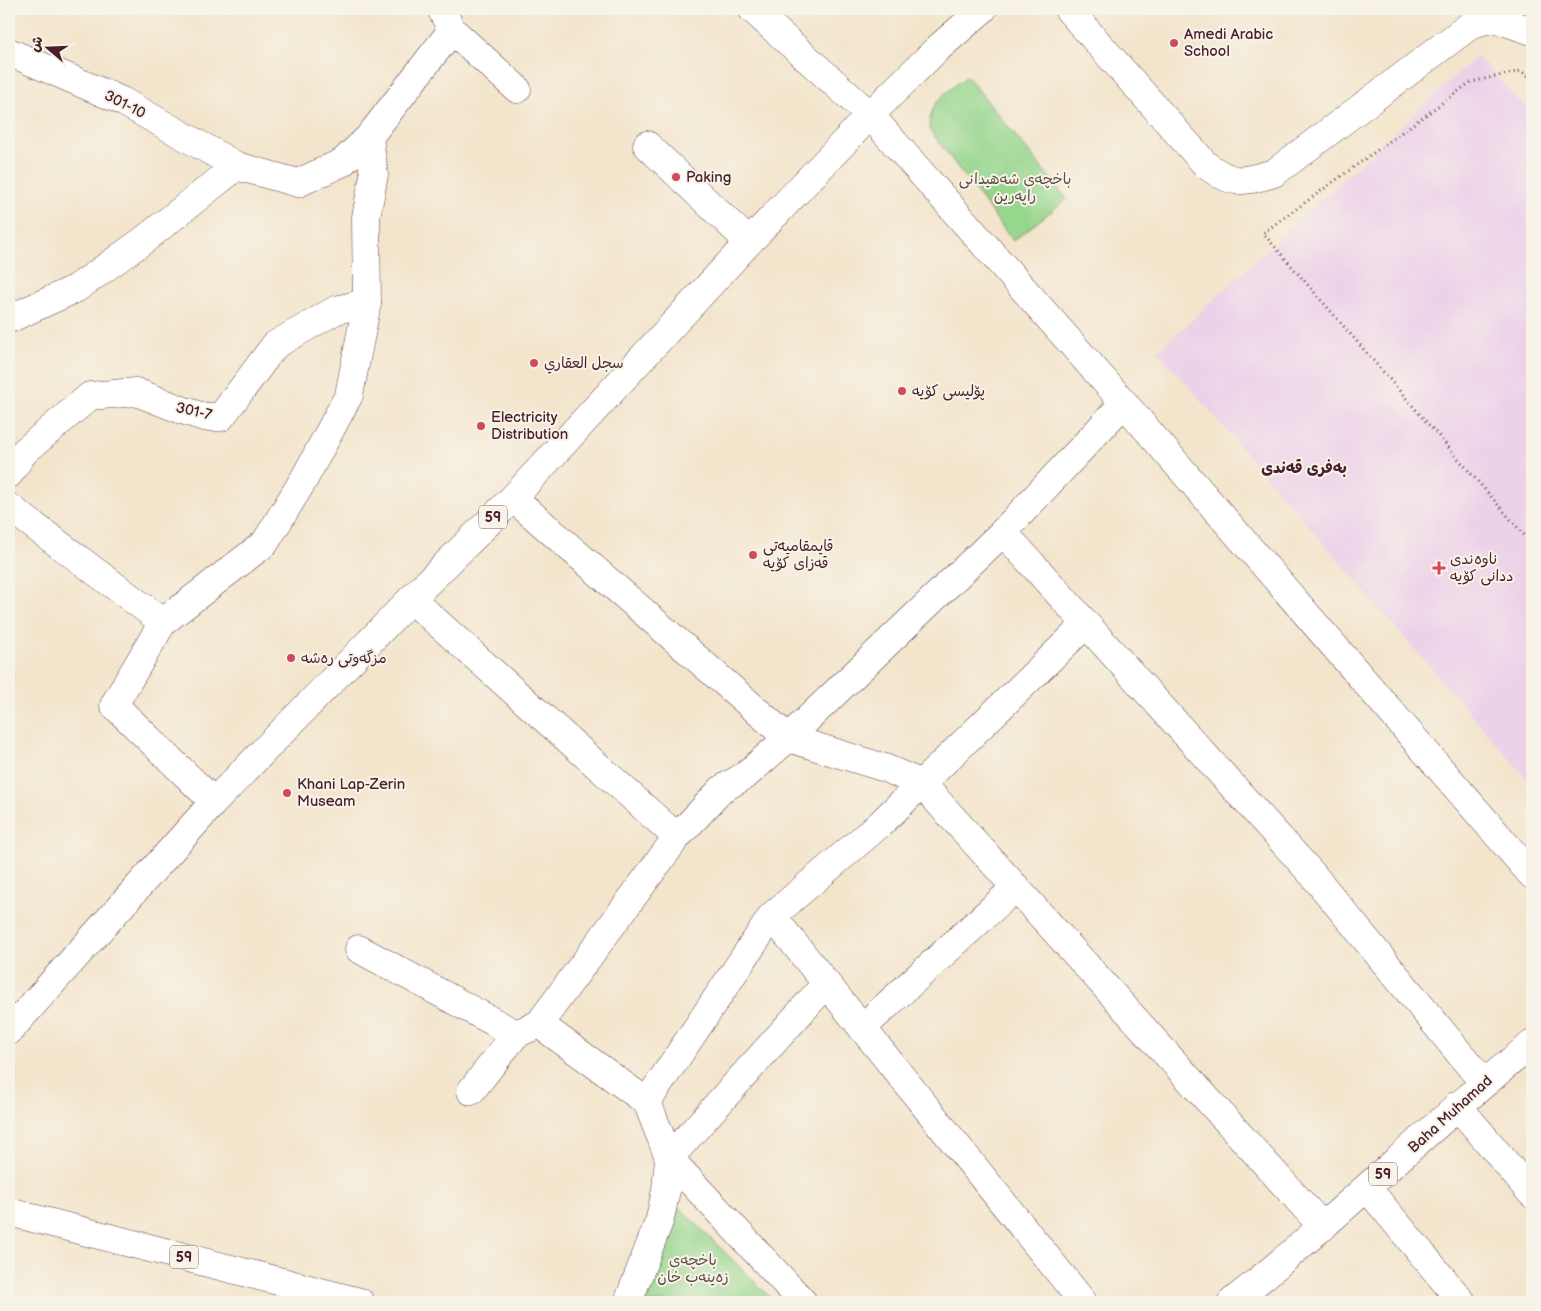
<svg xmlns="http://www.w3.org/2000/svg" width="1541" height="1311" font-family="'Balsamiq Sans','Playpen Sans Arabic',sans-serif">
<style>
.built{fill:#edd1e9}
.green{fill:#96d68d;stroke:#707a5c}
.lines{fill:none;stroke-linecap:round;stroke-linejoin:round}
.minor-casing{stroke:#633d43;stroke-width:29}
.major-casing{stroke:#633d43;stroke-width:29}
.path{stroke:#633d43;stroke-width:3;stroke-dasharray:1 4;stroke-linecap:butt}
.minor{stroke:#fff;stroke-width:28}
.major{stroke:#fff;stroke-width:28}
.poi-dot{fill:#d1495b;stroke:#f7f3e8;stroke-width:2}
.labels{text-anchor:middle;stroke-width:4;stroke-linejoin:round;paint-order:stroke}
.shield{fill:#f7f3e8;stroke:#7e5f64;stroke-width:1}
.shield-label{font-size:14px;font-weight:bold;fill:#4a1f2b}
.poi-label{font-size:15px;fill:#4a1f2b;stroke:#f7f3e8;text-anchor:start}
.street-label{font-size:15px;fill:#4a1f2b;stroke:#f7f3e8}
.park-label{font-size:15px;fill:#5d4d44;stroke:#f7f3e8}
.neighbourhood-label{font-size:16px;font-weight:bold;fill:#4a1f2b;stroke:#f7f3e8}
</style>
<rect width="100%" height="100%" fill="#f7f3e8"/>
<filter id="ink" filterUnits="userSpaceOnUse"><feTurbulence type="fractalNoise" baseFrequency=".02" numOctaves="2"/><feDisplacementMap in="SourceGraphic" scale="10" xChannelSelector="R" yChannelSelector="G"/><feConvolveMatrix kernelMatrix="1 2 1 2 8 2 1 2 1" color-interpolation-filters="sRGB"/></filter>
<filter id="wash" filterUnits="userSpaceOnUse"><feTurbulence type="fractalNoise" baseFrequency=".0096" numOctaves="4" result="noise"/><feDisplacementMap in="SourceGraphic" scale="20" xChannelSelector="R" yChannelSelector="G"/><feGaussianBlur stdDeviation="1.12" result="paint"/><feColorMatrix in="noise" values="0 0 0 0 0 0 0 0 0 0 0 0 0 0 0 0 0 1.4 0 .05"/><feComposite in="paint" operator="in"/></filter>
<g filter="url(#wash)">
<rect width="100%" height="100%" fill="#f3e5cc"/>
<!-- built -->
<path class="built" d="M1477 56 1532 115V785L1158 351Z"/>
<!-- green -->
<g class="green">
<path d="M967 76 1067 199 1013 241 929 129C930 100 946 93 967 76Z"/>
<path d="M679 1207 775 1302H645Z"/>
</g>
</g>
<g filter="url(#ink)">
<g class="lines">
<defs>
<g id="minor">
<path d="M441 9 452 30 517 89"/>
<path d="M752 9 870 115 1124 403 1532 875"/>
<path d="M1068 9 1206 165C1234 186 1242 182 1274 173L1472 24 1494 18 1532 31"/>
<path d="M9 52 122 101 237 166 298 183 343 162 369 137"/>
<path d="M647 145 749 242"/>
<path d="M9 319 77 288 144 240 237 166"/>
<path d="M9 474 24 452 90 396 136 392 182 410 204 417H221L275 345 336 310 367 303"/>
<path d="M513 498 788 738 885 768 922 784 1323 1227"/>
<path d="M9 507 163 622 114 705 214 802"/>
<path d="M1003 532 1313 875 1484 1083"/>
<path d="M411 599 677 837"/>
<path d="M163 622 265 543 304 479 349 395 367 303 366 217 374 175 369 137 452 30"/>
<path d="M772 916 1083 1302"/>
<path d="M359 949 516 1034"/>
<path d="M539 1024 647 1102 669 1158 803 1302"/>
<path d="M862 1028 1016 887"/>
<path d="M471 1091 516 1034 539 1024 677 837 722 789 746 775 788 738 1003 532 1124 403"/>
<path d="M647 1102 772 916 880 824 1086 624"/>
<path d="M1457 1105 1532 1194"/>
<path d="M1368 1189 1462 1302"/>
<path d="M628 1302 660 1219 666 1190 669 1158 826 984"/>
</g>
<g id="major">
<path d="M9 1031 214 802 411 599 513 498 749 242 870 115 936 50 983 9"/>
<path d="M9 1212 360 1302"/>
<path d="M1232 1302C1336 1220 1429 1127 1532 1044"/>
</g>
</defs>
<!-- minor casing -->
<use href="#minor" class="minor-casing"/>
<!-- major casing -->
<use href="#major" class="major-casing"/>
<!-- path -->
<path class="path" d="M1532 79 1521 71 1471 82 1263 233 1532 544"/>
<!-- minor -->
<use href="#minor" class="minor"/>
<!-- major -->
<use href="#major" class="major"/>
</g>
</g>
<!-- markers -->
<g class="poi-dot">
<circle cx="1174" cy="43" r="5"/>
<circle cx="676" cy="177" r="5"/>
<circle cx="534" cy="363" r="5"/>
<circle cx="902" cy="391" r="5"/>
<circle cx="481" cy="426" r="5"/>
<circle cx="753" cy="555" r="5"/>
<path d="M1436.5 560.5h5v5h5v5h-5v5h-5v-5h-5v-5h5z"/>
<circle cx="291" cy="658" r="5"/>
<circle cx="287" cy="793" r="5"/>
</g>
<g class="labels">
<!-- shield labels -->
<g class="shield">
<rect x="479" y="505.5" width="28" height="23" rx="4"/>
<rect x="1369" y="1162.5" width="28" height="23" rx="4"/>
<rect x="170" y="1245.5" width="28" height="23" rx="4"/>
</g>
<g class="shield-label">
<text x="493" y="522">59</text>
<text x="1383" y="1179">59</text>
<text x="184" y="1262">59</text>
</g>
<!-- poi labels -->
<g class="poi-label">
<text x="1184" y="39">Amedi Arabic<tspan x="1184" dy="17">School</tspan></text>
<text x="686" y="182">Paking</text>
<text x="544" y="368">سجل العقاري</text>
<text x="912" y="396">پۆلیسی كۆیه‌</text>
<text x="491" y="422">Electricity<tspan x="491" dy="17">Distribution</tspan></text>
<text x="763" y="551">قایمقامیه‌تی<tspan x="763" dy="17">قه‌زای كۆیه‌</tspan></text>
<text x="1450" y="564">ناوەندی<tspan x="1450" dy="17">ددانی کۆیە</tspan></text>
<text x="301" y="663">مزگەوتی رەشە</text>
<text x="297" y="789">Khani Lap-Zerin<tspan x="297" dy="17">Museam</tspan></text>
</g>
<!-- street labels -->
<g class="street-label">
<text transform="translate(125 104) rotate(27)" y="5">301-10</text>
<text transform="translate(194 411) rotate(13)" y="5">301-7</text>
<text transform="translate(1450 1114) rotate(-42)" y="5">Baha Muhamad</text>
</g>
<!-- park labels -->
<g class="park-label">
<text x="1015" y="184">باخچه‌ی شه‌هیدانی<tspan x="1015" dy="17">راپه‌رین</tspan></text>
<text x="693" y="1265">باخچه‌ی<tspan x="693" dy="17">زه‌ینه‌ب خان</tspan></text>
</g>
<!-- neighbourhood labels -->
<g class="neighbourhood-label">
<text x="1304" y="473">بەفری قەندی</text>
</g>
</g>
<!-- margin -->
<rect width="1541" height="1311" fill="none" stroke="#f7f3e8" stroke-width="30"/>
<!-- north arrow -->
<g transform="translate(48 48) rotate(289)" stroke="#f7f3e8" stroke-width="4" paint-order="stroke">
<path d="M0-4L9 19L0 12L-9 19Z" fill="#4a1f2b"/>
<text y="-8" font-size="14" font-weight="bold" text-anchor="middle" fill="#4a1f2b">ش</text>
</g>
</svg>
